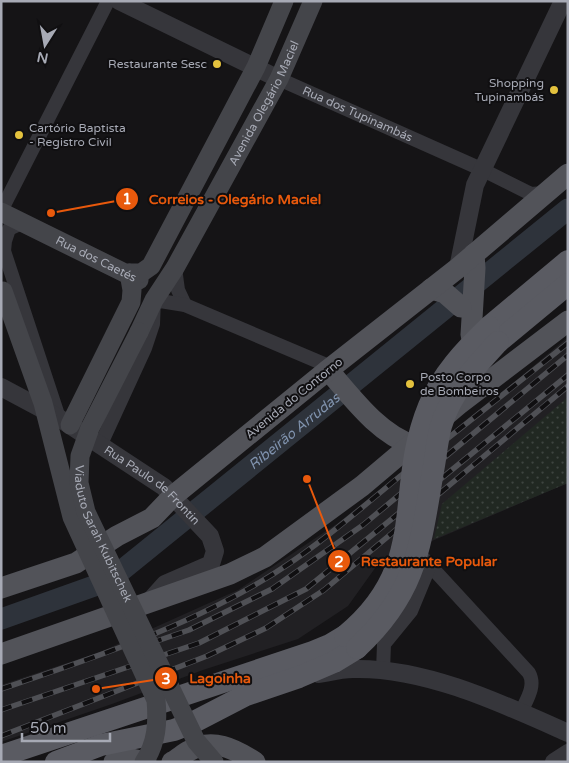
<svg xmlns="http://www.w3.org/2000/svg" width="569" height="763" font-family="'Varela Round',sans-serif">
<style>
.built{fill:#212023}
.grass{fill:url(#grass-dots)}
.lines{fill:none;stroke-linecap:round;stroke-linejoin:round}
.river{stroke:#2e333b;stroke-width:21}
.minor{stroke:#36363b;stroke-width:14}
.tertiary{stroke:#36363b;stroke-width:18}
.secondary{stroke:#44454a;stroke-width:19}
.primary{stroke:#525359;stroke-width:21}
.trunk{stroke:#5a5b62;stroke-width:22}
.rail-casing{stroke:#4f5055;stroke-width:5.5}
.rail{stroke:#100f11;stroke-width:4;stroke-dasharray:11;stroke-linecap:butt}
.secondary-bridge{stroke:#44454a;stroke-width:19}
.trunk-bridge{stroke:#5a5b62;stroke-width:22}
.poi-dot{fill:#e4c23e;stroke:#100f11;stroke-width:2}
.labels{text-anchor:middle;stroke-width:4;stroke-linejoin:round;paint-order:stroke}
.poi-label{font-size:12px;fill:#a7aab5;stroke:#100f11;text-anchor:end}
.street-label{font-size:12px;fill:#a7aab5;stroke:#100f11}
.water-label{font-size:14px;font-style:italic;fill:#8093ae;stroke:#100f11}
.leader{fill:none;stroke:#e8590c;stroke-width:2}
.callout-dot{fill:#e8590c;stroke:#100f11;stroke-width:2}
.mark-label{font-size:15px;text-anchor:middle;font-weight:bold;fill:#fff}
.callout-label{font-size:14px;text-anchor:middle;font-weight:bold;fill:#e8590c;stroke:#100f11;stroke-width:4;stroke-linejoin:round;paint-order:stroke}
</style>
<defs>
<pattern id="grass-dots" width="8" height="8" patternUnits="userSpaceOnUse" patternTransform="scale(1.25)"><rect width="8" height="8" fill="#212822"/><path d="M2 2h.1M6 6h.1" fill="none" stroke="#3e4440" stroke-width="1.8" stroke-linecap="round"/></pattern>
</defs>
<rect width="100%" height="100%" fill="#151416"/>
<!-- built -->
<path class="built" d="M568 337V483L378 564 348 606 298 639 203 670 112 704 1 742V685L100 652 238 590 338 523 511 385Z"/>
<!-- grass -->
<path class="grass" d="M568 397V483L434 539 442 504Z"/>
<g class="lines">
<!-- river -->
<path class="river" id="s1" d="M1 619 94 586 121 571 568 209"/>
<!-- minor -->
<g class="minor">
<path id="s2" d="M279 79 481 169 531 194 544 193"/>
<path d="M1 211 108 1"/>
<path d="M22 223 9 229 5 241 4 251 59 418"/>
<path d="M175 268 178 290 185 305"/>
<path d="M100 446 145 348 153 324 154 300 185 305 331 367"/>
<path d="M424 559 529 673C536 686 527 699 521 712"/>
<path d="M383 671 384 644 411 611 430 565"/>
</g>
<!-- tertiary -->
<g class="tertiary">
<path d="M119 1 279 79"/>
<path d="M458 268 475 185 563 1"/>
<path id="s3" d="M1 387 59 418 164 487 210 536 215 551 211 564 165 584 148 603"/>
<path d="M319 674C330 672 342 669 353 669 425 667 503 704 568 733"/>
<path d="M554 762 568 753"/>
</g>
<!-- secondary -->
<g class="secondary">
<path id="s4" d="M1 212 139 280"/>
<path d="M129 273H141L151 266 256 67 284 1"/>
<path id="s5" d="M139 332 154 300 175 268 279 79 313 1"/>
<path d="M70 425 131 302 132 290 129 273"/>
</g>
<!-- primary -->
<g class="primary">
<path d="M474 254 475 268 471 335 486 351"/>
<path d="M431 289 445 293 461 307"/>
<path d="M328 370C351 396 378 434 413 445"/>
<path d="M1 588 76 563 117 536 152 518 173 496 328 370 458 268 568 174"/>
<path d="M1 654 230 574 265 557 362 486 458 405 568 321"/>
<path d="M114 762 127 758 146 762"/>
<path d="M172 762C178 759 183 754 189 751 212 737 235 749 255 762"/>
</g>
<!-- trunk -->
<g class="trunk">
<path d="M489 327 568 261"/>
<path d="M498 342 568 284"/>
<path d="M1 756 313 652 330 645 345 636"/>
<path d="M56 762 101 745 174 730 192 723 246 695 299 677 334 662 357 648"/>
</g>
<defs>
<g id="rail">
<path d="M151 643 189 630 272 589 363 525 568 355"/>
<path d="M1 689C90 659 179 630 260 582 310 553 354 514 399 477 455 432 512 388 568 343"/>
<path d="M1 710 199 643 306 589 568 375"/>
<path d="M1 736 207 656 266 628 324 590 568 386"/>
</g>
</defs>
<!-- rail casing -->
<use href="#rail" class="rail-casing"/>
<!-- rail -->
<use href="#rail" class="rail"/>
<!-- secondary-bridge -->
<g class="secondary-bridge">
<path d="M3 291 43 403 72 517 156 700C158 722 157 743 144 762"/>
<path id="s6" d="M139 332 90 428 80 456 79 483 86 512 196 741 214 762"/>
</g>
<!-- trunk-bridge -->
<g class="trunk-bridge">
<path d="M345 636C432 565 393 493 429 406 442 374 465 350 489 327"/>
<path d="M357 648C417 592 420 547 433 471 436 456 437 440 441 426 451 392 475 367 498 342"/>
</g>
</g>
<!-- markers -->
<g class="poi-dot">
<circle cx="217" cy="64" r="5"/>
<circle cx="554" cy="90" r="5"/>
<circle cx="19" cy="135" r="5"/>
<circle cx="410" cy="384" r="5"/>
</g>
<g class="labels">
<!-- poi labels -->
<g class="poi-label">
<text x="207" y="68">Restaurante Sesc</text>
<text x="544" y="87">Shopping<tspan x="544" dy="14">Tupinambás</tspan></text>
<text x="29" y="132" text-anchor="start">Cartório Baptista<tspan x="29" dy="14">- Registro Civil</tspan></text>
<text x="420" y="381" text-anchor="start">Posto Corpo<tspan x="420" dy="14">de Bombeiros</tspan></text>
</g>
<!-- street labels -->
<g class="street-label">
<text dy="4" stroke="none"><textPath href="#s5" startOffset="261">Avenida Olegário Maciel</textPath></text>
<text dy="4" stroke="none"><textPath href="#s2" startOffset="86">Rua dos Tupinambás</textPath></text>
<text dy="4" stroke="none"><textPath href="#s4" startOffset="106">Rua dos Caetés</textPath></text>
<text transform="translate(294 398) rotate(-39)" y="4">Avenida do Contorno</text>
<text dy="4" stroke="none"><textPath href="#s3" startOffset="181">Rua Paulo de Frontin</textPath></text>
<text dy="4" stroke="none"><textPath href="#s6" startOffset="220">Viaduto Sarah Kubitschek</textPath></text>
</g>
<!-- water labels -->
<g class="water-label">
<text dy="5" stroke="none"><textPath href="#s1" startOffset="352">Ribeirão Arrudas</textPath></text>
</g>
</g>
<!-- callouts -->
<path class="leader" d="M51 213L127 199M307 479L339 561M96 689L166 678"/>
<g class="callout-dot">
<circle cx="51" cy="213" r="5"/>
<circle cx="307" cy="479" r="5"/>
<circle cx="96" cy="689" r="5"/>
<circle cx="127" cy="199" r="12"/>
<circle cx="339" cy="561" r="12"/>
<circle cx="166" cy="678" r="12"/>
</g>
<g class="mark-label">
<text x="127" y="204">1</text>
<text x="339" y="567">2</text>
<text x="166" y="684">3</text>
</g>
<g class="callout-label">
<text x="235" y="204">Correios - Olegário Maciel</text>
<text x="429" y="566">Restaurante Popular</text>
<text x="220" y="683">Lagoinha</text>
</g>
<!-- border -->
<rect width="569" height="763" fill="none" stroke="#a7aab5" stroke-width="5"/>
<!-- north arrow -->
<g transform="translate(45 45) rotate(191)" stroke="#100f11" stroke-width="4" paint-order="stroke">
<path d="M0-4L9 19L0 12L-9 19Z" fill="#a7aab5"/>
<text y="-8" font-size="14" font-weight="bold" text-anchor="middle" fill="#a7aab5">N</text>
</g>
<!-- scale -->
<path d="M22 733v8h88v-8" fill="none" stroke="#a7aab5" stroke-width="2.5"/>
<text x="30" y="733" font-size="15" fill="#a7aab5" stroke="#100f11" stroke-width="4" paint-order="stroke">50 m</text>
</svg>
